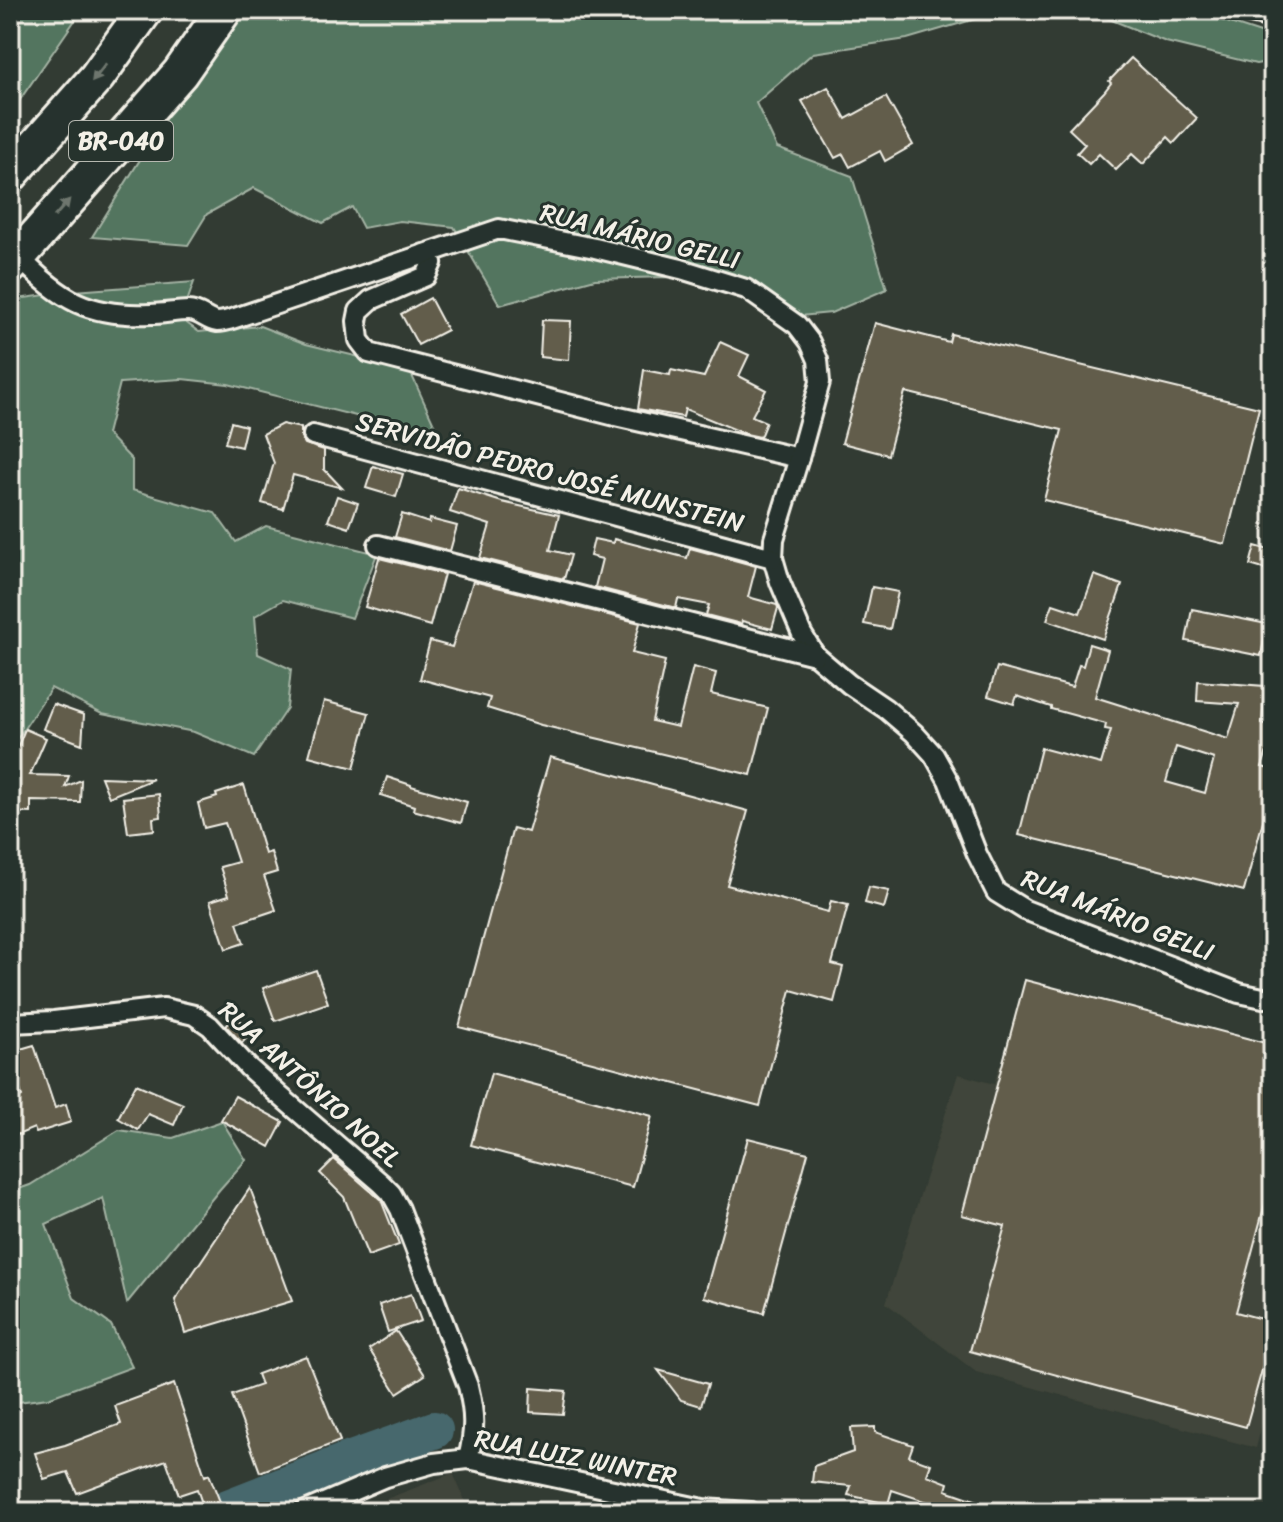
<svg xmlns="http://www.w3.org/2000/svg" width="1283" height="1522" font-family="Sriracha,sans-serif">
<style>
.built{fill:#40453a}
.green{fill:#53755f;stroke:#a4b3a4;stroke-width:2}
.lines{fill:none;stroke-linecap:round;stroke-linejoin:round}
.river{stroke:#47686d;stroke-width:38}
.building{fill:#625d4b;stroke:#f4f1e8;stroke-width:2;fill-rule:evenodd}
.minor-casing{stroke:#f4f1e8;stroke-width:24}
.motorway-casing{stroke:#f4f1e8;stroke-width:40}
.minor{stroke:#26332d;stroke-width:18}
.motorway{stroke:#26332d;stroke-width:34}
.oneway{fill:#6e766e}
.labels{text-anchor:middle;stroke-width:6;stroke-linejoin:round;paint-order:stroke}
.shield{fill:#26332d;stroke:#b6b8b0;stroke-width:2}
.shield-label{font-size:24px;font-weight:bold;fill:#f4f1e8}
.street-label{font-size:26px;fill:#f4f1e8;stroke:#26332d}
</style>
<rect width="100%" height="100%" fill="#323b33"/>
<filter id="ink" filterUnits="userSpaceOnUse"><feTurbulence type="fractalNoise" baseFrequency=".0125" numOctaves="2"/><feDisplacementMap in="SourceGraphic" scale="16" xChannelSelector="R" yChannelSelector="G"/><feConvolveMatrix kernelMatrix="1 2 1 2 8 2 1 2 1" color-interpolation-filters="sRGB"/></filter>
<g filter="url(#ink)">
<!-- built -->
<g class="built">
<path d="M999 1066 1273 1138V1382L1256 1448 976 1372 886 1303 958 1074 994 1084Z"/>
<path d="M453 1473 470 1512H353Z"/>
</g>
<!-- green -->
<g class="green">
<path d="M10 10H82L10 114Z"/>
<path d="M233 10H1006L907 39 813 53 756 103 777 148 852 176 887 289 831 313 779 318 719 279 667 277 595 279 500 305 454 227 400 221 363 228 352 207 323 223 254 188 207 214 188 245 92 237Z"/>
<path d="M1087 10H1190L1273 37V61L1256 64 1166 42Z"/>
<path d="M194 282 181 319 199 332 260 326 306 344 409 369 440 437 228 384 182 379 120 383 107 434 132 460V490L215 513 236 542 266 526 377 554 352 618 283 600 255 616 258 654 291 669 287 708 254 757 194 732 102 714 51 688 10 750V300L74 291Z"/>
<path d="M222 1121 246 1160 220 1189 127 1303 103 1198 46 1224 74 1298 111 1325 132 1367 48 1398 10 1403V1192L30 1185 119 1130 173 1138Z"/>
</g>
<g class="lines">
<!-- river -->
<path class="river" d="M218 1512 348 1461 434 1430"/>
</g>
<!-- building -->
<g class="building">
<path d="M1131 58 1197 118 1174 143 1168 137 1143 164 1132 154 1116 170 1099 154 1089 164 1077 153 1085 144 1069 129 1104 92 1111 83 1109 81Z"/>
<path d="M828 87 846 119 886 97 913 145 885 161 880 151 850 167 843 154 835 158 802 101Z"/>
<path d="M430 298 447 330 418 345 401 314Z"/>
<path d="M542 320 571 321 569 360 540 357Z"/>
<path d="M875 323 949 342 951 334 1259 408 1225 544 1044 500 1062 430 905 392 888 455 842 443Z"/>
<path d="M720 342 749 355 739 376 766 390 752 416 766 422 760 437 746 434 685 409 683 417 638 409 644 370 670 375 671 370 704 377Z"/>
<path d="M231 422 246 426 241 447 225 443Z"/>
<path d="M282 424 301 428V437L305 444 324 450V469L342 488 293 475 283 509 262 503 274 463 263 434Z"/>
<path d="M373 466 403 474 396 497 366 488Z"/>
<path d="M458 488 502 502 559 515 550 550 571 555 564 579 480 558 490 525 450 512Z"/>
<path d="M337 496 358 503 349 528 328 521Z"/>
<path d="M402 514 429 523 430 519 457 526 450 551 395 537Z"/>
<path d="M594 539 613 543 614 539 687 558 690 548 756 566 748 597 777 605 778 608 772 629 742 621 741 624 706 615 709 605 678 599 676 608 595 587 602 559 590 556Z"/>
<path d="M1255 546 1273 551V572L1250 565Z"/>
<path d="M379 558 444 574 430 626 365 607Z"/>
<path d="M1094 575 1122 585 1103 639 1047 620 1053 604 1080 613Z"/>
<path d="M473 581 640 623 632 653 665 661 652 721 678 727 693 667 716 673 711 694 768 708 751 775 541 725 487 708 490 698 420 679 430 641 452 647Z"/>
<path d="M872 587 898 592 890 629 864 624Z"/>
<path d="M1192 609 1267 624 1261 656 1186 641Z"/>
<path d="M1089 644 1108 650 1095 697 1228 739 1239 704 1197 701 1198 681 1265 686 1262 723 1273 726V732L1262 767 1273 770V784L1244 891 1019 835 1041 748 1101 764 1111 730 1105 729 1106 724 1051 709V707L1017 696 1014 704 988 696 997 667 1072 687 1079 665 1083 666ZM1176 747 1214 759 1205 793 1166 782Z"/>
<path d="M324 701 369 713 354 768 309 756Z"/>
<path d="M53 704 84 715 82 744 43 729Z"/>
<path d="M25 729 46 738 30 775 69 776 65 787 81 780 80 802 31 801V813L10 812V765Z"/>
<path d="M550 757 748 811 727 885 828 912 831 901 848 905 832 964 843 967 834 1002 791 990 760 1106 459 1027 513 828 528 832Z"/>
<path d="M101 777 153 779 109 797Z"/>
<path d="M387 777 411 785V786L467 802 461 823 413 810 414 806 381 795Z"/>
<path d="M244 785 265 854 271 852 277 872 264 876 276 910 237 923 244 943 226 949 210 901 229 895 220 867 238 862 225 823 204 828 198 803 217 797 216 794Z"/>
<path d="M159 794 161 817 153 818 154 830 128 833 123 798Z"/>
<path d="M869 887 889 891 884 908 865 903Z"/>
<path d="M316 970 328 1003 275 1021 263 988Z"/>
<path d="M1025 980 1273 1045V1190L1269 1189 1236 1312 1273 1322V1331L1246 1427 970 1351 1005 1226 962 1215Z"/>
<path d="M236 1016 252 1032 242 1043 226 1026Z"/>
<path d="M34 1045 55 1108 66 1104 71 1122 36 1133 34 1128 10 1138V1102L22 1097 10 1052Z"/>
<path d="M491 1073 652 1116 633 1187 471 1145Z"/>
<path d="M136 1084 183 1104 174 1125 148 1114 138 1130 118 1118Z"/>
<path d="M235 1096 283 1122 270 1147 221 1120Z"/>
<path d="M748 1138 808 1153 764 1313 704 1297Z"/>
<path d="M334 1159 381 1200 399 1245 368 1256 344 1197 320 1173Z"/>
<path d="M250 1188 292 1301 185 1333 175 1300Z"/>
<path d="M411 1294 421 1321 388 1332 379 1305Z"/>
<path d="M396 1331 425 1375 397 1393 369 1349Z"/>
<path d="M306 1356 340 1441 260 1472 232 1395 261 1385 257 1374Z"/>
<path d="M658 1370 708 1384 701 1406 681 1400Z"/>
<path d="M174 1384 205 1476 209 1474 224 1512H205L197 1489 179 1495 166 1460 77 1493 68 1472 44 1479 35 1453 65 1445 121 1424 115 1406Z"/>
<path d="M531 1388 566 1391 563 1414 530 1412Z"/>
<path d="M875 1427V1432L913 1445 909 1456 931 1464 927 1475 948 1483 946 1490 1001 1509V1512H941L943 1507 892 1490 888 1504 848 1495 851 1486 812 1482 814 1466 853 1452 851 1428Z"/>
</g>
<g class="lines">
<defs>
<g id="minor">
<path d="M1237 10 1273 18"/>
<path d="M424 254 432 263 426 276 371 300 359 311 357 321 359 340 369 353 615 416 799 458"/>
<path d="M19 257C61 300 88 317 151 314 163 314 176 311 188 311 200 311 206 320 217 322 223 322 229 320 235 318L499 229 595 248 681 269 746 289 797 325 810 342 818 360 820 382 799 458 774 539 773 558 780 582 802 634 815 655 849 684 886 709 914 733 934 755 948 780 977 854 996 892 1025 910 1239 993 1263 998H1273"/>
<path d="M313 435 773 558"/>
<path d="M378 545 815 655"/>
<path d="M10 1023 54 1021 164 1008 194 1015 210 1026 248 1067 279 1095 381 1183 391 1193 400 1209 468 1386C475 1415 475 1430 468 1459"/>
<path d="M303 1512 385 1477 434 1463 468 1459 703 1509 751 1512"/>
</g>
<g id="motorway">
<path d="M10 175 97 77 145 10"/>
<path d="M10 266 180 73 224 10"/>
</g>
</defs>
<!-- minor casing -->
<use href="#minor" class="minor-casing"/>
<!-- motorway casing -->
<use href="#motorway" class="motorway-casing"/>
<!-- minor -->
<use href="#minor" class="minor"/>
<!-- motorway -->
<use href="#motorway" class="motorway"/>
</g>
<!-- one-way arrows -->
<defs><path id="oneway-solid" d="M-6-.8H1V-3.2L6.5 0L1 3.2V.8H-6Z" transform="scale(2)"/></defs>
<g class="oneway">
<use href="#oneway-solid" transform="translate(99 73) rotate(128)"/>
<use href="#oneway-solid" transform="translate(62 208) rotate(-49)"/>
</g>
</g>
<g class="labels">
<!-- shield labels -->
<rect class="shield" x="69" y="121" width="104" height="40" rx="6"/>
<g class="shield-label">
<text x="121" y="149">BR-040</text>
</g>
<!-- street labels -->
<g class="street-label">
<text transform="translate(640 236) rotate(14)" y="9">RUA MÁRIO GELLI</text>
<text transform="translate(550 472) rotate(15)" y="9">SERVIDÃO PEDRO JOSÉ MUNSTEIN</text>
<text transform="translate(1118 915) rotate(22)" y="9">RUA MÁRIO GELLI</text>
<text transform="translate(310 1084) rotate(42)" y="9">RUA ANTÔNIO NOEL</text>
<text transform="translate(576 1457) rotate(11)" y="9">RUA LUIZ WINTER</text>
</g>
</g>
<!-- margin -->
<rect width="1283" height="1522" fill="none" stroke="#26332d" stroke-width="40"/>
<rect x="20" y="20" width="1243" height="1482" fill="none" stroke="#f4f1e8" stroke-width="3" filter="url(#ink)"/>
</svg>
